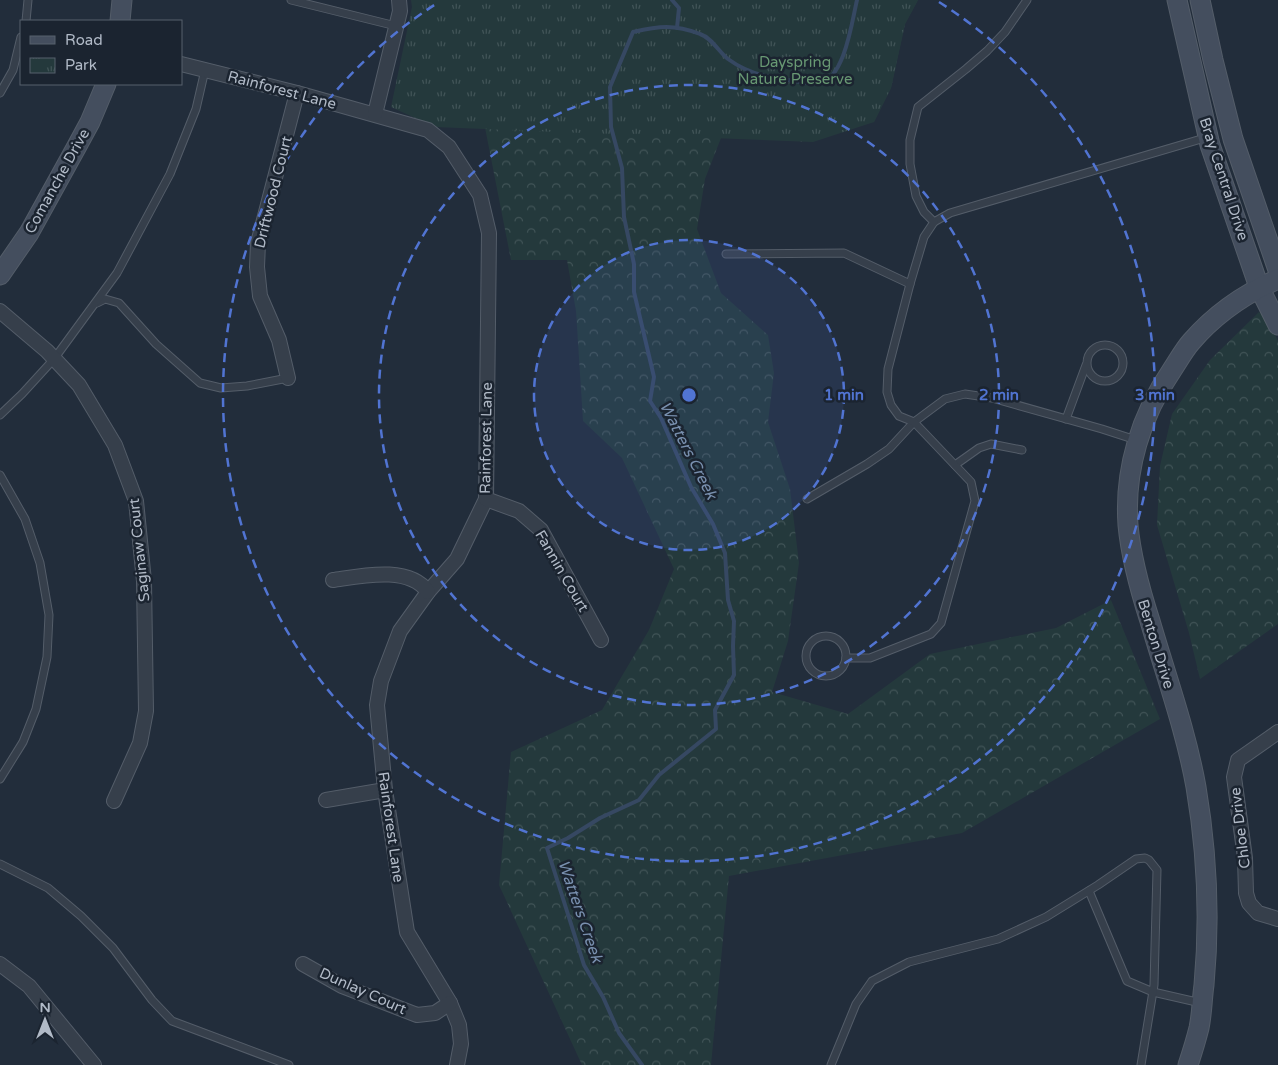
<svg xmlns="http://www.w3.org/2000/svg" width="1278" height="1065" font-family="'Varela Round',sans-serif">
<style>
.forest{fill:url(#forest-crowns)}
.park{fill:url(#park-tufts)}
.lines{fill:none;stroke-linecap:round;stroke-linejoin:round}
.stream{stroke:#364862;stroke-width:4}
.lane-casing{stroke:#545d69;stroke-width:9}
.street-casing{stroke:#545d69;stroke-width:16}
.secondary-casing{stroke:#545d69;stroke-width:21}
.lane{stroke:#363f4b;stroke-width:7}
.street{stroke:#363f4b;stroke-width:14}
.secondary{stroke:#444e5e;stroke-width:19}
.ring{fill:none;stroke:#5174d2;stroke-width:2.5;stroke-dasharray:9 6}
.labels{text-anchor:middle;stroke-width:5;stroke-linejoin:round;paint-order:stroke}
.park-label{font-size:15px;fill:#689873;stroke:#1b2430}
.street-label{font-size:15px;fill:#b1bac7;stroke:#1b2430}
.water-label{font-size:16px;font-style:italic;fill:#7990af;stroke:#1b2430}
.centre{fill:#5174d2;stroke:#1b2430;stroke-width:2.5}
.ring-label{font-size:15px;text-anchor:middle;font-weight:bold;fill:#5174d2;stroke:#1b2430;stroke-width:5;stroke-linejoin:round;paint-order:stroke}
</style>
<defs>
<pattern id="forest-crowns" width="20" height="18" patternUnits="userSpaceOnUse" patternTransform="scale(1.25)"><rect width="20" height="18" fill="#24393c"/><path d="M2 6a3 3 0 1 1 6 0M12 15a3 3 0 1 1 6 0" fill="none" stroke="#415457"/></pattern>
<pattern id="park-tufts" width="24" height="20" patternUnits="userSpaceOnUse" patternTransform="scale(1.25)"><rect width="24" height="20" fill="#24393c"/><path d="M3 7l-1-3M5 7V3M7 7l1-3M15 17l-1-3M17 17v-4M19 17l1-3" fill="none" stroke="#415457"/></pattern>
</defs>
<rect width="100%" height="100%" fill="#222d3b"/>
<!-- forest -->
<g class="forest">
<path d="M918 0 905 24 891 88 874 122 721 138 705 179 697 229 721 293 768 335 774 373 768 422 790 489 799 563 788 641 772 692 848 714 930 654 1056 628 1111 600 1160 719 962 833 729 876 711 1065H582L499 885 511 752 602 710 649 630 674 569 622 458 583 421 576 311 567 260H511L479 97Z"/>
<path d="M1259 312 1268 321 1278 341V624L1200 679 1189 633 1157 525 1160 466 1172 414 1210 360Z"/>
</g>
<!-- park -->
<path class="park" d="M411 0H918L905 24 891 88 874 122 813 142 435 127 391 107 412 7Z"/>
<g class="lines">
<!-- stream -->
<g class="stream">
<path d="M672 0 679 8 677 28"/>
<path d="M642 1065 619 1033 603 997 584 965 547 848 568 838 600 818 639 800 659 775 716 729 715 710 734 675 733 646 734 621 728 600 725 553 713 524 691 487 661 418 650 401 654 377 634 292V264L624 217 622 168 611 127 610 87 633 32C659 26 674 24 700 34 712 38 719 52 728 59 747 73 767 78 789 80 798 81 811 85 819 84 845 78 852 21 857 0"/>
</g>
<defs>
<g id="lane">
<path d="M291 0 396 26"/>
<path d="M26 21 28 0"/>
<path d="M0 93 13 70 21 37"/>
<path d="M934 222 950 213 1208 137"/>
<path d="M726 254 844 253 910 284"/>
<path d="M97 303 105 299 119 303 156 344 200 383 221 388 247 386 288 378"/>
<circle cx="1105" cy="363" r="18"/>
<path d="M0 415 22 394 54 359 117 273 170 174 196 109 205 70"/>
<path d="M1066 419 1086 365"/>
<path d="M955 465 979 448 991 444 1022 450"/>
<path d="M0 475 25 519 40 563 49 615 47 657 36 709 23 742 0 779"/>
<path d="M807 499 867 464 889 449 914 422 945 399 965 394 992 398 1102 429 1136 440"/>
<circle cx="826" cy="656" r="20"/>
<path d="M846 658H870L931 634 941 623 975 501 971 482 914 422 899 416 891 405 887 392 888 369 910 284 924 237 934 222 924 212 916 196 910 164V140L918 107 966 69 987 51 1005 32 1027 0"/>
<path d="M0 864 48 888 81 916 113 948 152 1000 172 1021 289 1065"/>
<path d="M1089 891 1127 981 1153 992 1201 1003"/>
<path d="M831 1065 856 1004 872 981 909 962 998 939 1046 917 1098 885 1136 859 1145 858 1149 860 1157 870 1154 985 1141 1065"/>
</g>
<g id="street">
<path d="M181 64 297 93 428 130 449 147 480 195 489 233 486 499 457 559 428 592 400 631 381 681 377 705 385 790 407 932 450 1003 459 1025 461 1044 457 1065"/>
<path d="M375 114 400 11 399 0"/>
<path d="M0 311 47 351 79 385 115 445 136 501 144 581 146 711 140 743 114 801"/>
<path d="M288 378 279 340 260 296 257 267 258 243 297 93"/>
<path d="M486 499 519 511 541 530 601 640"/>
<path d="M333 580C361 576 409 565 428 592"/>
<path d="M1278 732 1238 760 1234 777 1245 858 1246 893 1249 903 1258 913 1278 919"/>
<path d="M326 800 385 790"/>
<path d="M0 964 29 986 94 1065"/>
<path d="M303 964 342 986 417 1015 435 1013 450 1003"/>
</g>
<g id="secondary">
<path d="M1177 0 1210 145 1259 287 1278 325"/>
<path d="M1200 0 1213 60 1233 139 1278 270"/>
<path d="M120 21 122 0"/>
<path d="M0 275 29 233 77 146 90 122 106 84"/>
<path d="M1188 1065C1192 1053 1196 1040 1199 1028 1202 1014 1202 999 1204 985 1210 920 1207 852 1196 787 1186 731 1166 676 1150 621 1140 590 1131 558 1128 525 1124 470 1141 415 1172 370 1178 361 1184 350 1191 342 1216 313 1244 294 1278 279"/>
</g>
</defs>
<!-- lane casing -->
<use href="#lane" class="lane-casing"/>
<!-- street casing -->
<use href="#street" class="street-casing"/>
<!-- secondary casing -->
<use href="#secondary" class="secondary-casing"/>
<!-- lane -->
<use href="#lane" class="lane"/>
<!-- street -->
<use href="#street" class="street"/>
<!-- secondary -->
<use href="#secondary" class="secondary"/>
</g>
<!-- distance rings -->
<circle cx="689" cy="395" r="155" fill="#5174d2" fill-opacity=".12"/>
<g class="ring">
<circle cx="689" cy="395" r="155"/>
<circle cx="689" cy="395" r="310"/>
<path d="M939 2A466 466 0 1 1 439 2"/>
</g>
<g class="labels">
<!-- park labels -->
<g class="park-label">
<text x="795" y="67">Dayspring<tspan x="795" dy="17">Nature Preserve</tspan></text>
</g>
<!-- street labels -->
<g class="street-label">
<text transform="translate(282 90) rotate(15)" y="5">Rainforest Lane</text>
<text transform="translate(1224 179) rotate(72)" y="5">Bray Central Drive</text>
<text transform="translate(57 181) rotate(-61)" y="5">Comanche Drive</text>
<text transform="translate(273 192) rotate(-76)" y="5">Driftwood Court</text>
<text transform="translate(486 438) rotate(-89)" y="5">Rainforest Lane</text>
<text transform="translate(139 550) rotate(-96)" y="5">Saginaw Court</text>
<text transform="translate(562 571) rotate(60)" y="5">Fannin Court</text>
<text transform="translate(1156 644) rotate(73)" y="5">Benton Drive</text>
<text transform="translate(391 827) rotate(82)" y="5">Rainforest Lane</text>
<text transform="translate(1240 828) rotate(-97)" y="5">Chloe Drive</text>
<text transform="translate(363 991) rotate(24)" y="5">Dunlay Court</text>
</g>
<!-- water labels -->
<g class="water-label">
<text transform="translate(689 450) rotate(63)" y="6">Watters Creek</text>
<text transform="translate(581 911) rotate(71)" y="6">Watters Creek</text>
</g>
</g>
<circle cx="689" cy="395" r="8" class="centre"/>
<g class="ring-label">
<text x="844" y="400">1 min</text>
<text x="999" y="400">2 min</text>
<text x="1155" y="400">3 min</text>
</g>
<!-- legend -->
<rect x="20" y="20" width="162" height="65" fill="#1b2430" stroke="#57606c"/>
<rect x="30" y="36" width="25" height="8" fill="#444e5e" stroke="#57606c"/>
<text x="65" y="45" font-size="15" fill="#b1bac7">Road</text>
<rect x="30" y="58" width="25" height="15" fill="url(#park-tufts)" stroke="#57606c"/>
<text x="65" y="70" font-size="15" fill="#b1bac7">Park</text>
<!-- north arrow -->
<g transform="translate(45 1020)" stroke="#1b2430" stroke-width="4" paint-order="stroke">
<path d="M0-4L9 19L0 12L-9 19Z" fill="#b1bac7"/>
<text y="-8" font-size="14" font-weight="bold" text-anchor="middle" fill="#b1bac7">N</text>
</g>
</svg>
